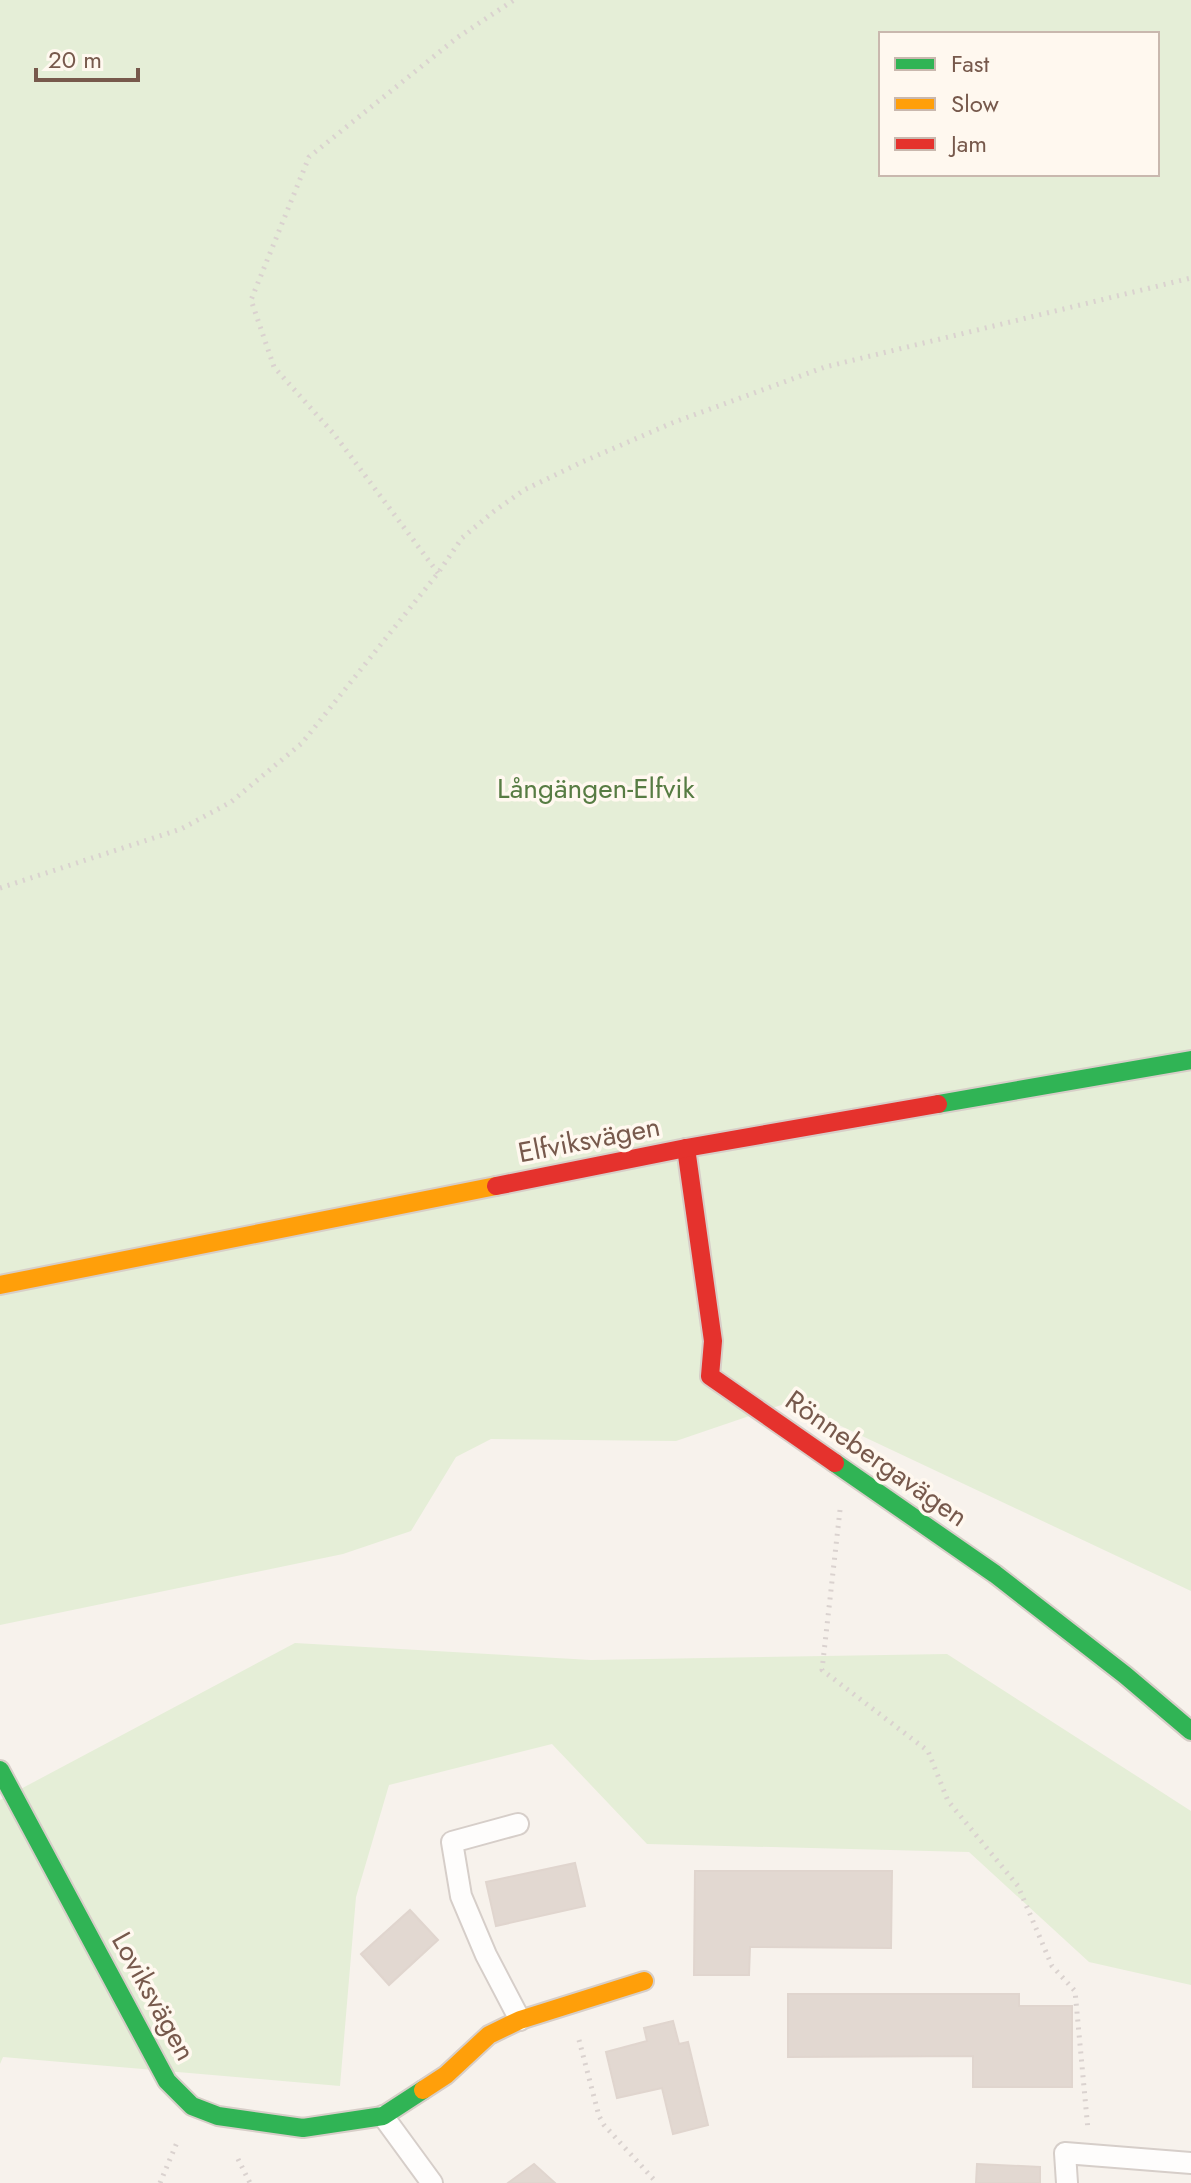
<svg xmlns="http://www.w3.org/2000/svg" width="1191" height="2183" font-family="Jost,sans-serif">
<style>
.green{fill:#e5eed7;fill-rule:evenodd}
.building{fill:#e2d8d1;stroke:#e0d5ce;stroke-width:2}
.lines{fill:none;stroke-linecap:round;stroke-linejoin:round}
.lane-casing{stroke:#d6cec9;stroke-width:24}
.fast-casing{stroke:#d7cec8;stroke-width:22}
.slow-casing{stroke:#d7cec8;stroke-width:22}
.jam-casing{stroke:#d7cec8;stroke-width:22}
.path{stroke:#dad2cf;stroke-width:5;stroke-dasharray:2 6;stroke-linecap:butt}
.lane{stroke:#fefdfc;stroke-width:20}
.fast{stroke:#30b455;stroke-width:18}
.slow{stroke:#ff9f0a;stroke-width:18}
.jam{stroke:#e5322d;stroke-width:18}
.labels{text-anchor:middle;stroke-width:7;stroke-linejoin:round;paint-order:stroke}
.park-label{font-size:28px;fill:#577c43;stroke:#fff8ef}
.street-label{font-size:28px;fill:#77594c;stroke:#fff8ef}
</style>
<rect width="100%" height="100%" fill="#f7f2ec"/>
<!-- green -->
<g class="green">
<path d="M0 0H1191V1591L790 1402 676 1441 491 1439 456 1457 411 1531 343 1554 0 1625ZM881 34H1157V174H881Z"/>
<path d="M295 1643 591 1660 947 1654 1191 1811V1985L1089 1962 969 1852 647 1844 552 1744 389 1785 356 1897 340 2086 3 2057 0 2064V1800Z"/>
</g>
<!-- building -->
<g class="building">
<path d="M575 1863 585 1906 496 1926 486 1882Z"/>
<path d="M695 1871H892L891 1948 750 1947 749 1975H694Z"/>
<path d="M410 1910 438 1940 389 1985 361 1954Z"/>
<path d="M788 1994H1019V2006H1072V2087H973V2056L788 2057Z"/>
<path d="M673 2021 679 2044 688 2042 708 2125 673 2134 662 2088 617 2098 606 2052 647 2041 644 2028Z"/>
<path d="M534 2164 555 2183H508Z"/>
<path d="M977 2164 1040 2167V2183H976Z"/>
</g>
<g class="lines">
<defs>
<g id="lane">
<path d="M518 1824 452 1842 461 1896 486 1955 520 2020"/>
<path d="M383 2116 432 2183"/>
<path d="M1067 2183 1065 2153 1191 2163"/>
</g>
<g id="fast">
<path d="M938 1104 1191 1060"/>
<path d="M835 1463 995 1574 1125 1675 1191 1731"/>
<path d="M0 1770 167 2081 192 2106 218 2116 303 2128 383 2116 423 2090"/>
</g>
<g id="slow">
<path d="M0 1285 496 1186"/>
<path d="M423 2090 446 2075 489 2035 520 2020 644 1981"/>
</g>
<g id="jam">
<path d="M686 1148 713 1341 710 1376 835 1463"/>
<path d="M496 1186 686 1148 938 1104"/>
</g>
</defs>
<!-- lane casing -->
<use href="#lane" class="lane-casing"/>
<!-- fast casing -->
<use href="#fast" class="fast-casing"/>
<!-- slow casing -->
<use href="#slow" class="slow-casing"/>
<!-- jam casing -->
<use href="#jam" class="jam-casing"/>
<!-- path -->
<g class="path">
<path d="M438 573 334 434 274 367 251 300 309 157 458 37 514 0"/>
<path d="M0 888 181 829 231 802 302 743 438 573 462 538 493 512 524 490 582 462 672 423 825 367 1191 278"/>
<path d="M840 1510 822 1670 928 1751 948 1801 1018 1886 1052 1966 1075 1991 1088 2130"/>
<path d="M579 2040 599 2116 604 2125 657 2183"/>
<path d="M238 2159 250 2183"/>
<path d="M160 2183 178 2140"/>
</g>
<!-- lane -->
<use href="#lane" class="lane"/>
<!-- fast -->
<use href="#fast" class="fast"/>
<!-- slow -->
<use href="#slow" class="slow"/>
<!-- jam -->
<use href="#jam" class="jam"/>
</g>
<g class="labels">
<!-- park labels -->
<g class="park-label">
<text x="596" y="798">Långängen-Elfvik</text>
</g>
<!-- street labels -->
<g class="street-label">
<text transform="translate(589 1139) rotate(-11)" y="10">Elfviksvägen</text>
<text transform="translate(877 1458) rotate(35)" y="10">Rönnebergavägen</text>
<text transform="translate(154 1996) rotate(61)" y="10">Loviksvägen</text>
</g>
</g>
<!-- legend -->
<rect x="879" y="32" width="280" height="144" fill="#fff8ef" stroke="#c9b8ae" stroke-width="2"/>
<rect x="895" y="58" width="40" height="12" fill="#30b455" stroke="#c9b8ae" stroke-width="2"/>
<text x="951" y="72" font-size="24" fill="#77594c">Fast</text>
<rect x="895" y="98" width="40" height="12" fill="#ff9f0a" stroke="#c9b8ae" stroke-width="2"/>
<text x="951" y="112" font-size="24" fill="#77594c">Slow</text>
<rect x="895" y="138" width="40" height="12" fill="#e5322d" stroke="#c9b8ae" stroke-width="2"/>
<text x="951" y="152" font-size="24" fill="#77594c">Jam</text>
<!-- scale -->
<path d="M36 68v12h102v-12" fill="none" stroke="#77594c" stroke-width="4"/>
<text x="48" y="68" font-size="24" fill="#77594c" stroke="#fff8ef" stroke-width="6" paint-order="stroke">20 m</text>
</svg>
